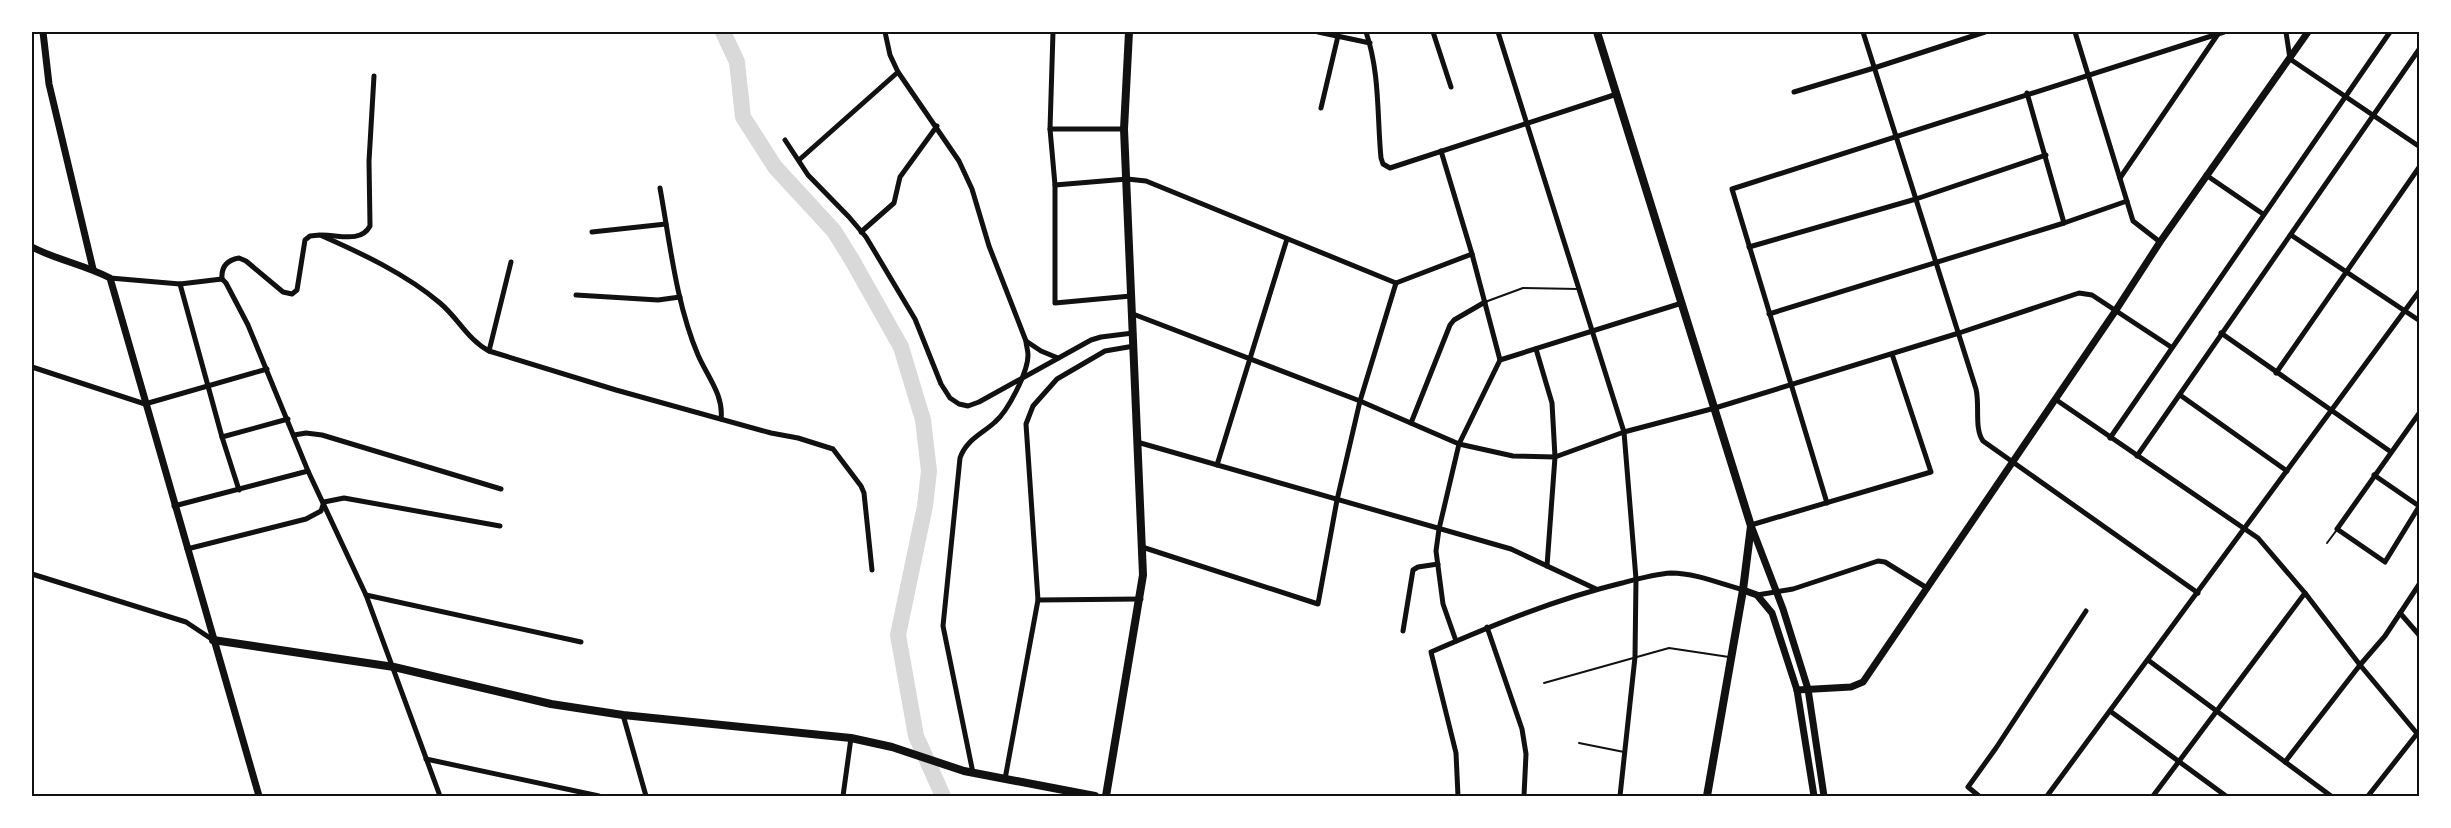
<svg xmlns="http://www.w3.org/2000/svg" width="2451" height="828" font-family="'Noto Serif',serif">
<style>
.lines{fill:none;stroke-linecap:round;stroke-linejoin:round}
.river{stroke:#d9d9d9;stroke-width:16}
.service{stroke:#111;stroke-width:2}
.minor{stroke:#111;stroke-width:5}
.tertiary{stroke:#111;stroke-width:7}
.secondary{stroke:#111;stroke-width:8}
.primary{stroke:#111;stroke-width:8}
.neatline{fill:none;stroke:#111;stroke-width:2}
</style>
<rect width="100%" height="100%" fill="#fff"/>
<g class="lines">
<!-- river -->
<path class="river" d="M723 32 737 62 743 117 775 167 834 231 852 260 901 347 923 420 929 471 925 506 898 635 916 736 943 796"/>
<!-- service -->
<g class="service">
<path d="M1485 302 1523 288 1578 289"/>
<path d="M2327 543 2336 531"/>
<path d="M1544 683 1669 648 1729 657"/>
<path d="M1579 743 1624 752"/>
<path d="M1562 795 1570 796"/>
</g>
<!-- minor -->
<g class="minor">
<path d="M885 32 890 55 898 72 959 161 972 189 989 246 1026 341 1041 351 1058 358"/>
<path d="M1053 32 1050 129 1055 185V303L1131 296"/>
<path d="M1318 32 1370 43"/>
<path d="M1366 32C1380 73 1377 116 1381 158L1383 164 1390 168 1617 94"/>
<path d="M1433 32 1451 87"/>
<path d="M1498 32 1624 432 1636 579 1635 657 1620 796"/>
<path d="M1863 32 1976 389C1980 406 1974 428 1983 441L2198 593"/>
<path d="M2075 32 2133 221 2160 242"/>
<path d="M2286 32 2290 59 2420 147"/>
<path d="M1794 92 1874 68 1985 32"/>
<path d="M2027 93 2064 223"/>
<path d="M1321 108 1338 36"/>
<path d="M1050 129H1124"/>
<path d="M785 140 808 175 849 217 866 237 915 319 941 384 950 398 959 404 968 406 979 402 1091 340 1101 337 1133 333"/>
<path d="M1441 151 1472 254 1500 360"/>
<path d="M799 160 898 72"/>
<path d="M2206 175 2263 214"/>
<path d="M2120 178 2218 34"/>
<path d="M1055 185 1127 179 1146 181 1396 283 1472 254"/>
<path d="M660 188C670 243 676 303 698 355 707 376 724 395 721 419"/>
<path d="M592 232 666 224"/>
<path d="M861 232 894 203 900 177 937 126"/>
<path d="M322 235C339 235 361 243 370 226L369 161 374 76"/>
<path d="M2291 235 2420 321"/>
<path d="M1749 247 1916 199 2046 155"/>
<path d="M110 278 180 284 222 279"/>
<path d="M222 279C221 267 227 260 239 258L246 261 283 292 292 294 297 290 305 240 310 236 320 235C361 253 406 274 440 303 458 318 468 340 489 351L616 390 771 433 798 438 833 449 861 486 864 493 872 570"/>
<path d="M222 279 226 283 248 325 308 471 366 595 440 796"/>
<path d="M180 284 222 437 239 490"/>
<path d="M576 295 658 300 680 297"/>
<path d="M1133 314 1360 401 1459 444 1513 456 1555 457 1624 432 1715 408 1959 333 2079 293 2092 295 2171 347"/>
<path d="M1769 314 2064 223 2127 201"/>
<path d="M2221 333 2391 452"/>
<path d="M1536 349 1552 403 1555 457 1547 566"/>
<path d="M489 351 511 262"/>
<path d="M32 367 145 404 267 369"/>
<path d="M2276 373 2420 166"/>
<path d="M2180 395 2287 471"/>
<path d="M2055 399 2258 538 2305 593 2360 665 2420 737"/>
<path d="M2420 412 2337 529 2385 562 2420 505"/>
<path d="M1411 423 1450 325 1454 320 1485 302"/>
<path d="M294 435 306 433 322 435 501 489"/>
<path d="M222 437 288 419"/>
<path d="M2110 438 2390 32"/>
<path d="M1137 442 1511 549 1596 589"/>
<path d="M2137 456 2420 48"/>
<path d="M1217 465 1287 239"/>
<path d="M2374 475 2419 506"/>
<path d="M1827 503 1732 189 2224 32"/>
<path d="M174 506 308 471"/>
<path d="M1751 525 1931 472 1892 354"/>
<path d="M1142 547 1318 604 1337 500 1360 401 1396 283"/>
<path d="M187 549 306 519 321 511 324 502 344 498 500 526"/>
<path d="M32 574 186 622 213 640"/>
<path d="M366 595 581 642"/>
<path d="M1757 595 1793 589 1878 561 1885 562 1927 588"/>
<path d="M1038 600 1141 599"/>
<path d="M2400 613 2420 636"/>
<path d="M1487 627 1522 729 1526 754 1524 796"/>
<path d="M1403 631 1413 570 1418 567 1438 564"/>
<path d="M1456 641 1443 604 1436 551 1439 529 1459 444 1500 360 1682 303"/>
<path d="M2148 660 2331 796"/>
<path d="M2110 711 2226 796"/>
<path d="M623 715 646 796"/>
<path d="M426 759 599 796"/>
<path d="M2285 762 2360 665 2385 636 2420 583"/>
<path d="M973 773 943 626 960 458C966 440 982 434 995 422 1008 411 1028 372 1028 355 1028 350 1026 345 1026 341"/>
<path d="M1005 779 1038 600 1026 424 1033 406 1057 379 1105 351 1134 346"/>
<path d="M843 796 851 738"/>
<path d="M1458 796 1456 753 1431 652C1493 625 1556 599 1622 583 1637 579 1655 574 1671 573 1695 573 1721 584 1743 590"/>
<path d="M1979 796 1968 787 1996 748 2086 611"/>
<path d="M2047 796 2420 290"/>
<path d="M2153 796 2305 593"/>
<path d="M2368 796 2420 730"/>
</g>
<!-- tertiary -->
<g class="tertiary">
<path d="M43 32 49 84 93 269"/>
<path d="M32 247C57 260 85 265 110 278L259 796"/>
<path d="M1752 528 1783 609 1808 689 1824 796"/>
<path d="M1743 590 1757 595 1772 613 1797 690 1814 796"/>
<path d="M1797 690 1851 687 1863 682 2116 310 2160 242 2308 32"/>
</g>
<!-- secondary -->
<g class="secondary">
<path d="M213 640 394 667 551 704 623 715 851 738 892 747 964 771 1095 796"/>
<path d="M1106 796 1143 575 1124 129 1129 32"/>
</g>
<!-- primary -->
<path class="primary" d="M1597 32 1751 526 1743 590 1707 796"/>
</g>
<!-- border -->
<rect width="2451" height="828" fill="none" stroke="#ffffff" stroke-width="66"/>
<rect x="33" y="33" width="2385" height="762" class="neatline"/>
</svg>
